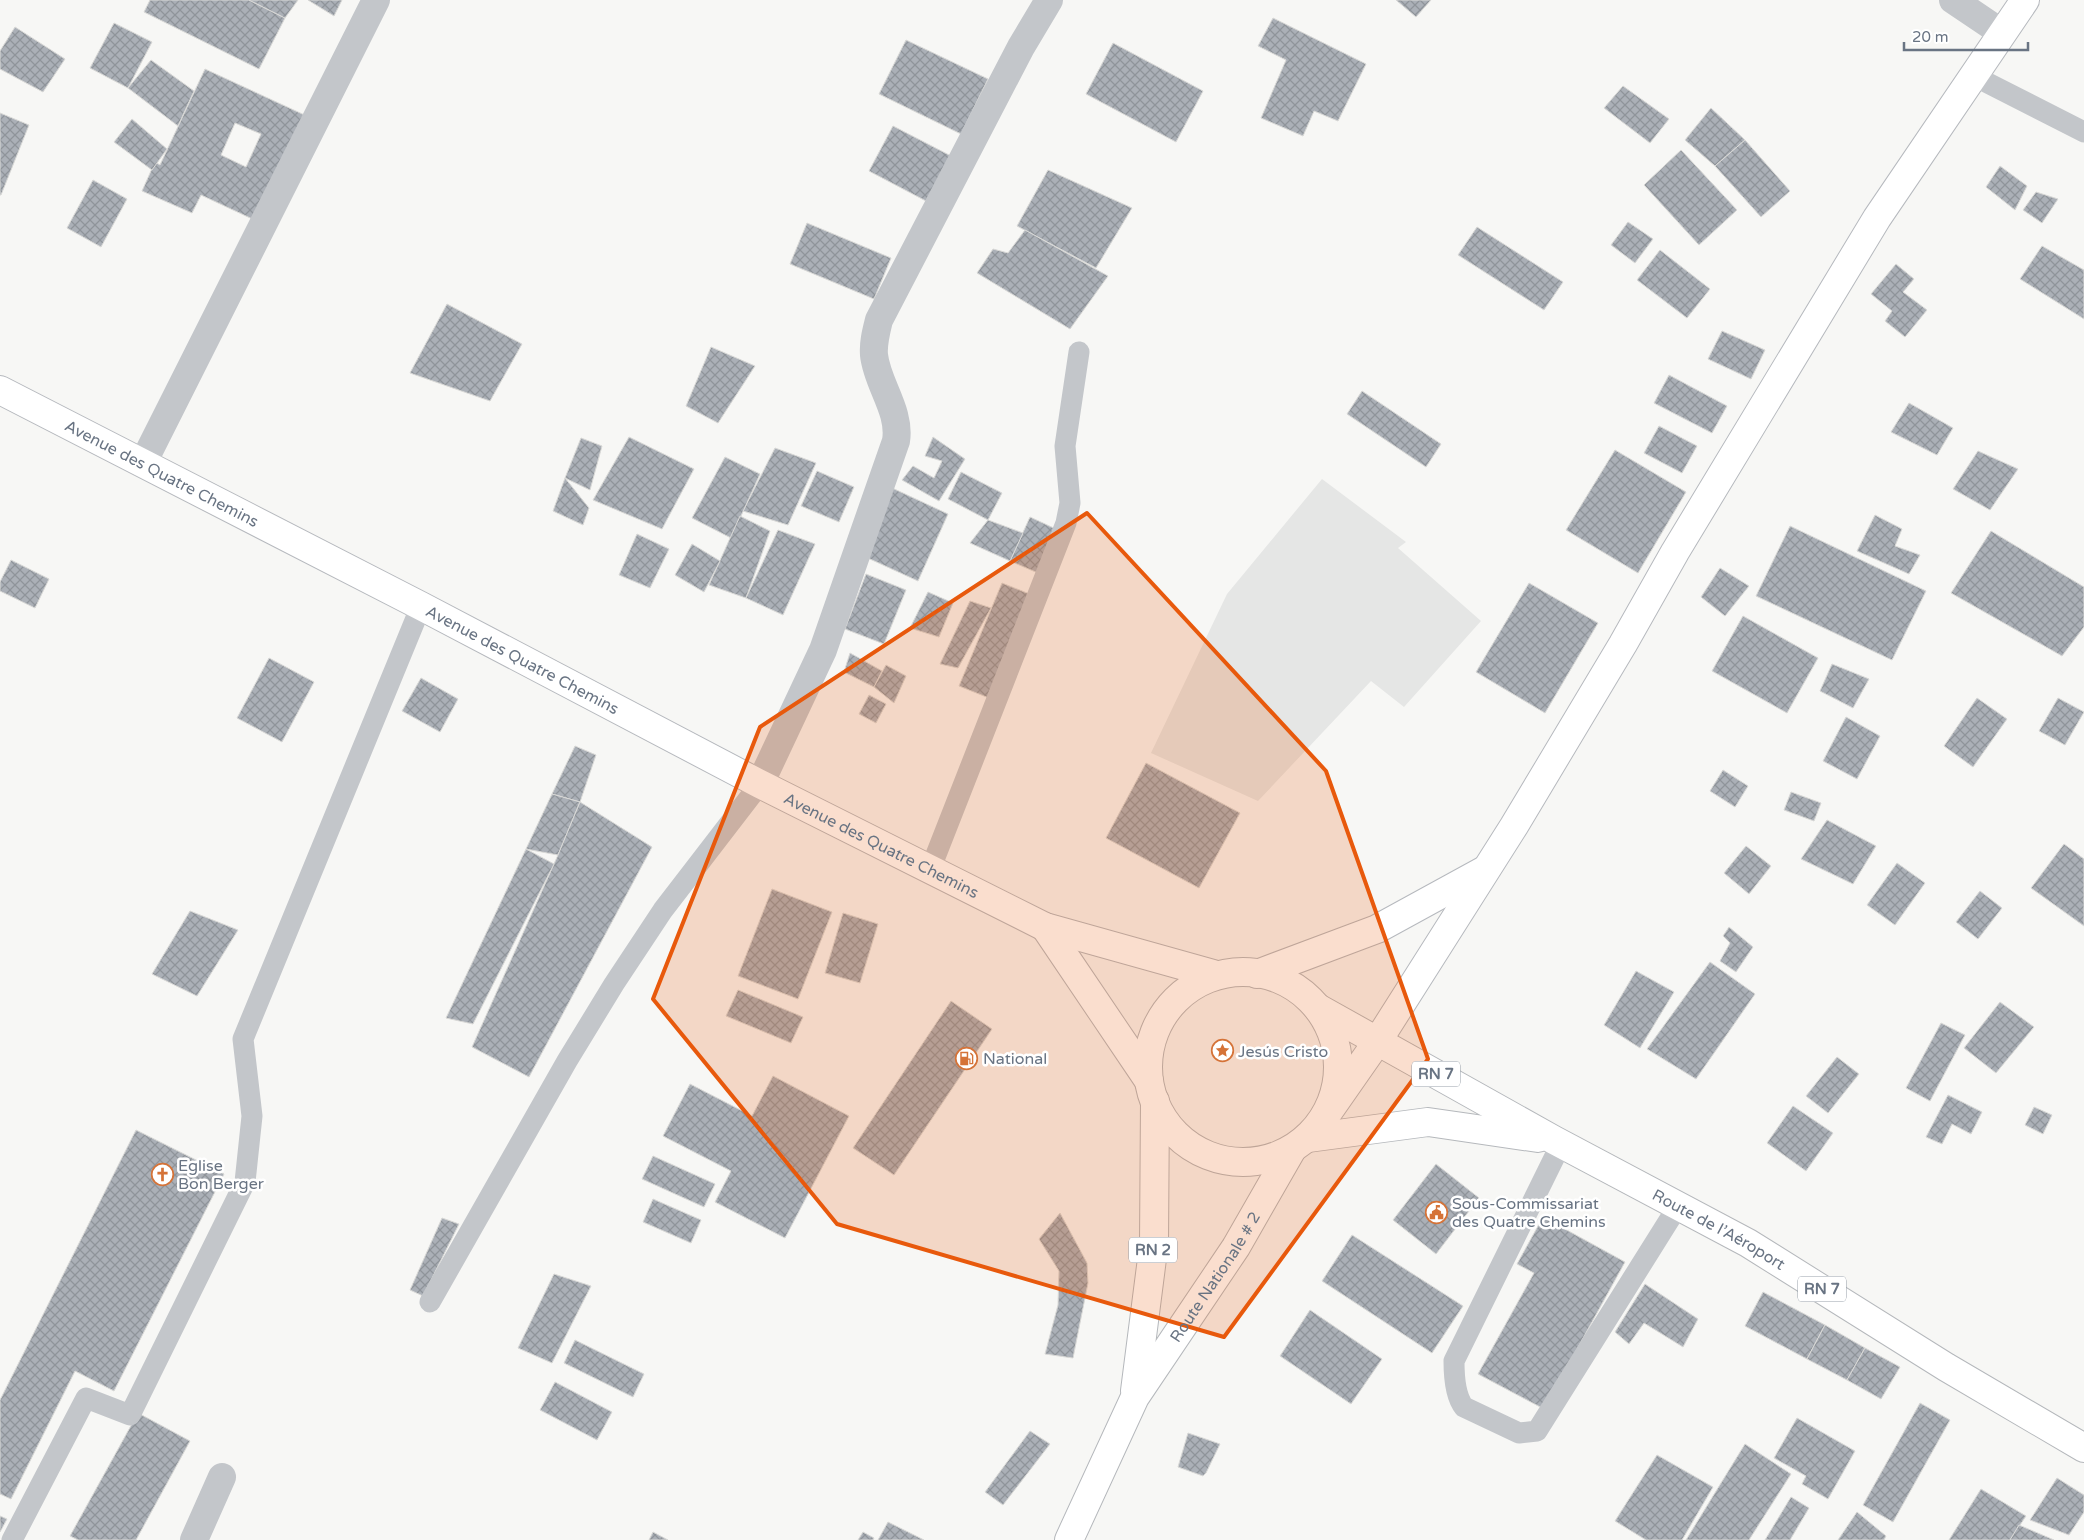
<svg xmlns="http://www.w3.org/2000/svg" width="2084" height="1540" font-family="'Varela Round',sans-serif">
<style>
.built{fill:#e5e6e5}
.building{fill:url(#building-cross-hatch);stroke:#d9d9d7;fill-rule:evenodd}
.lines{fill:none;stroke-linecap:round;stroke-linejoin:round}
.secondary-casing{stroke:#b6b9be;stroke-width:30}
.primary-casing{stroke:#b5b8bc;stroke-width:30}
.service{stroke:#c3c6ca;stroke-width:21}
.minor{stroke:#c3c6ca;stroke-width:28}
.secondary{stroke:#fff;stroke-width:28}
.primary{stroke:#fff;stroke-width:28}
.marked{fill:#e8590c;fill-opacity:0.2;stroke:#e8590c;stroke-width:4;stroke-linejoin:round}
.labels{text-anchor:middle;stroke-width:5;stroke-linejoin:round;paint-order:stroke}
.shield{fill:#fff;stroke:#969ea8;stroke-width:1}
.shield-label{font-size:15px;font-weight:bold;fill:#697483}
.street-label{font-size:16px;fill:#697483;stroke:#fff}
.poi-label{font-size:16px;fill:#697483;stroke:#fff;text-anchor:start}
</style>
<defs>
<pattern id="building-cross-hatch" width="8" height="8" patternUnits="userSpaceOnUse" patternTransform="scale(1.25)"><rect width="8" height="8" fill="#abb0b7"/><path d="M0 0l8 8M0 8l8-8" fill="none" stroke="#8f949a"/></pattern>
</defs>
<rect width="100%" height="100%" fill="#f7f7f5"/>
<!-- built -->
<path class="built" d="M1322 479 1406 542 1398 548 1481 621 1404 707 1371 681 1258 801 1151 753 1227 594Z"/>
<!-- building -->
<g class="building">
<path d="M150 0H249L285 18 259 69 144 12Z"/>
<path d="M249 0H298L285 18Z"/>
<path d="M308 0H342L334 16Z"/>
<path d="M1396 0H1431L1416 17Z"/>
<path d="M1273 18 1366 64 1338 121 1314 111 1303 136 1261 118 1286 60 1258 46Z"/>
<path d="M114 23 152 42 128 88 90 68Z"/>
<path d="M15 27 65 59 43 92 0 69V51Z"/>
<path d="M906 40 988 79 961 134 879 94Z"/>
<path d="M1113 43 1203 91 1176 142 1086 94Z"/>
<path d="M151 60 194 91 178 126 128 88Z"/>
<path d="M205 69 311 118 261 223 201 195 192 213 142 191 155 162 160 165ZM235 123 261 134 246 167 221 155Z"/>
<path d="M1623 86 1669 119 1650 143 1604 108Z"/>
<path d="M1711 108 1745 140 1715 166 1685 140Z"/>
<path d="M0 113 29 125 1 195H0Z"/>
<path d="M132 119 167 149 152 170 114 142Z"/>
<path d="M893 126 951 156 926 201 869 171Z"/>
<path d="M1745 140 1790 191 1761 217 1715 166Z"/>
<path d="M1681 150 1737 210 1699 245 1644 185Z"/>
<path d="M2000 166 2027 186 2015 210 1986 187Z"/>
<path d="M1048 170 1132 208 1096 268 1017 226Z"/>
<path d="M93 180 127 199 101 247 67 228Z"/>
<path d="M2036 192 2058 199 2042 223 2023 210Z"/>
<path d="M1628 222 1653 239 1635 263 1611 245Z"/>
<path d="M807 223 891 258 874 299 790 264Z"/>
<path d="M1477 227 1563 282 1544 310 1458 255Z"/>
<path d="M1025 230 1108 276 1070 329 977 273 993 249 1008 253Z"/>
<path d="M2042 246 2084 270V319L2020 279Z"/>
<path d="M1660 250 1710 289 1687 318 1637 280Z"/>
<path d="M1896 264 1914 279 1903 292 1927 310 1905 337 1885 321 1892 311 1871 294Z"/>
<path d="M447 304 522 344 490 401 410 373Z"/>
<path d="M1722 331 1765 350 1751 379 1708 359Z"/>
<path d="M711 347 755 366 718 423 686 406Z"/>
<path d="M1669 375 1727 406 1712 433 1654 403Z"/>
<path d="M1362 391 1441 444 1426 467 1347 414Z"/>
<path d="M1909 403 1953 428 1937 455 1891 432Z"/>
<path d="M1659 426 1697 446 1682 473 1644 453Z"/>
<path d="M629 437 694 469 662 529 593 500Z"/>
<path d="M933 437 965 459 939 501 902 480 913 466 934 478 942 461 925 456Z"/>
<path d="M581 438 602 446 590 490 565 478Z"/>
<path d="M775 448 816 463 788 525 743 511Z"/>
<path d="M1615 450 1686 492 1638 573 1566 530Z"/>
<path d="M1978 451 2018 469 1990 510 1953 489Z"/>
<path d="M725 457 760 474 731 538 692 518Z"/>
<path d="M817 471 854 487 839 522 801 506Z"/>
<path d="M961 472 1002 493 988 520 948 499Z"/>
<path d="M565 478 589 508 583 525 553 511Z"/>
<path d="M890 487 948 514 918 581 859 554Z"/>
<path d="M1875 515 1902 529 1895 546 1920 555 1909 574 1857 551Z"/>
<path d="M740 516 770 531 746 598 709 585Z"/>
<path d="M1030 517 1058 530 1038 573 1010 561Z"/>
<path d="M988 520 1023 533 1010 561 970 543Z"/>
<path d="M1790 526 1926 591 1892 660 1756 596Z"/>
<path d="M778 530 815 544 783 615 746 598Z"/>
<path d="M1991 531 2084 587V627L2062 656 1951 593Z"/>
<path d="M637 534 669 549 650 588 619 575Z"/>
<path d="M692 544 720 561 704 592 675 575Z"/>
<path d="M11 560 49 579 35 608 0 591V582Z"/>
<path d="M1720 568 1749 586 1725 616 1701 597Z"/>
<path d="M866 574 906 590 884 644 845 629Z"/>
<path d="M1002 583 1032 595 989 698 959 686Z"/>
<path d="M1529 583 1598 623 1545 713 1476 672Z"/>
<path d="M928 592 953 603 939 637 910 628Z"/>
<path d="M970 601 991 608 958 668 940 664Z"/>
<path d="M1743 616 1818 658 1787 713 1712 671Z"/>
<path d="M850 653 882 671 874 687 844 672Z"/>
<path d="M269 658 314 682 282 742 237 718Z"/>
<path d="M1832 664 1869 679 1853 708 1820 691Z"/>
<path d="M886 665 906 676 894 703 874 687Z"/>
<path d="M421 678 458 699 440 732 402 711Z"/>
<path d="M869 695 886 704 876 723 859 714Z"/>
<path d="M1977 698 2007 719 1973 767 1944 746Z"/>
<path d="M2058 698 2084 712 2065 745 2039 731Z"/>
<path d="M1846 717 1880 736 1857 779 1823 761Z"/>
<path d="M575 746 596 755 580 802 552 794Z"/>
<path d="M1146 763 1240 813 1199 888 1106 838Z"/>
<path d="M1723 770 1748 786 1735 807 1710 791Z"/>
<path d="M1791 792 1821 803 1814 821 1784 810Z"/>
<path d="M552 794 580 802 558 855 526 849Z"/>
<path d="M580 802 652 847 529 1077 472 1047 558 855Z"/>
<path d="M1827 820 1876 846 1853 884 1801 859Z"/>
<path d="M2064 844 2084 859V926L2031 888Z"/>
<path d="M1746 846 1771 866 1749 894 1724 873Z"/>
<path d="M526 849 554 864 473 1024 446 1018Z"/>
<path d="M1897 863 1925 883 1895 925 1867 905Z"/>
<path d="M772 889 832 912 798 999 738 976Z"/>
<path d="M1980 891 2002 908 1978 939 1956 922Z"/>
<path d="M190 911 238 930 197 996 152 974Z"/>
<path d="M843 913 878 924 860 983 825 973Z"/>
<path d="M1729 927 1753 947 1736 972 1720 961 1730 943 1723 936Z"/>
<path d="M1710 962 1755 994 1696 1079 1647 1049Z"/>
<path d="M1636 971 1674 992 1640 1048 1604 1025Z"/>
<path d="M738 990 803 1017 791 1043 726 1016Z"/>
<path d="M951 1001 992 1029 894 1175 853 1148Z"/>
<path d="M2000 1002 2034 1027 1996 1073 1964 1048Z"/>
<path d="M1941 1023 1965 1035 1930 1101 1906 1088Z"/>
<path d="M1837 1057 1859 1074 1828 1113 1806 1096Z"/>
<path d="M773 1076 849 1116 785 1238 715 1202 731 1171 663 1136 690 1084 752 1116Z"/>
<path d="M1948 1095 1982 1112 1971 1134 1952 1124 1942 1144 1926 1137Z"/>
<path d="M1793 1106 1833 1133 1806 1171 1767 1143Z"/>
<path d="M2034 1107 2052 1115 2043 1134 2025 1125Z"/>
<path d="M136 1130 224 1174 114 1391 75 1371 11 1499 0 1494V1400Z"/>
<path d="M653 1156 715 1184 704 1207 642 1179Z"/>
<path d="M1436 1164 1479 1198 1436 1254 1393 1220Z"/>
<path d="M653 1199 701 1220 691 1243 643 1222Z"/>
<path d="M1060 1213 1087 1263 1088 1283 1073 1358 1045 1354 1058 1305 1059 1271 1039 1239Z"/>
<path d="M1543 1217 1625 1262 1544 1409 1478 1374 1534 1273 1517 1264Z"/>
<path d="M442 1218 459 1224 423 1296 410 1290Z"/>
<path d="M1352 1235 1463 1306 1432 1353 1322 1281Z"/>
<path d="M554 1274 591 1286 552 1363 518 1348Z"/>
<path d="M1645 1284 1698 1319 1683 1347 1644 1323 1629 1344 1615 1332Z"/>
<path d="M1763 1292 1825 1325 1807 1359 1745 1326Z"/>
<path d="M1310 1310 1382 1359 1351 1404 1280 1356Z"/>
<path d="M1825 1325 1865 1348 1847 1380 1807 1359Z"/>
<path d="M575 1340 644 1374 633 1397 564 1363Z"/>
<path d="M1865 1348 1900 1367 1881 1399 1847 1380Z"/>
<path d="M555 1382 612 1412 597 1440 540 1410Z"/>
<path d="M1920 1403 1950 1420 1893 1522 1863 1505Z"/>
<path d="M138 1413 190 1441 136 1540H78L70 1536Z"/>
<path d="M1797 1418 1855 1451 1828 1499 1802 1484 1806 1476 1774 1458Z"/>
<path d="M1030 1431 1050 1444 1003 1505 985 1492Z"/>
<path d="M1188 1433 1220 1444 1206 1473 1203 1476 1178 1467Z"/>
<path d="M1745 1444 1791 1474 1749 1540H1686Z"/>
<path d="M1657 1455 1713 1487 1682 1540H1646L1615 1521Z"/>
<path d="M2057 1478 2084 1495V1512L2069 1535 2030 1520Z"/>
<path d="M1981 1489 2026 1516 2010 1540H1949Z"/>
<path d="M1791 1497 1809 1508 1790 1540H1765Z"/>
<path d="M1857 1512 1886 1536 1884 1540H1838Z"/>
<path d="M0 1516 7 1519 0 1532Z"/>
<path d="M888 1522 924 1540H878Z"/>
<path d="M2019 1525 2054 1540H2010Z"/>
<path d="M653 1532 668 1540H649Z"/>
<path d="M863 1532 874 1538 873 1540H858Z"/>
</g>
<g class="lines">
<defs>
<g id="secondary">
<path id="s1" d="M0 390 421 606 760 784 1045 927 1213 974"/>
<path d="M1045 927 1149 1081"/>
<path d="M1257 974 1377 929 1483 871"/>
<path d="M1324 1118 1377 1042 1514 826 1623 644 1675 552 1877 218 2025 0"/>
</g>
<g id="primary">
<circle cx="1243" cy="1067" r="95"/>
<path id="s2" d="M1318 1008 1554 1140 1748 1243 1946 1367 2084 1448"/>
<path d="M1308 1138 1428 1122 1538 1138"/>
<path d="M1135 1391 1154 1243 1155 1101"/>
<path id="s3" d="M1069 1540 1135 1397 1236 1247 1291 1151"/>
</g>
</defs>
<!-- secondary casing -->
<use href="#secondary" class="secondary-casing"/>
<!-- primary casing -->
<use href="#primary" class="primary-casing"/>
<!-- service -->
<g class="service">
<path d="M1972 75 2084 132"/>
<path d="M930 870 1066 523 1070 503 1065 446 1079 352"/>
<path d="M1561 1144 1454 1361C1454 1375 1455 1396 1464 1407L1519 1433 1537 1431 1678 1206"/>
<path d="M430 1302 567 1061 614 984 663 910 760 784"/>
<path d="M12 1540 86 1398 130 1415 245 1182 252 1116 243 1039 421 606"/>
</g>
<!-- minor -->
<g class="minor">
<path d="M1953 0 2002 33"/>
<path d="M143 463 376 0"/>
<path d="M760 784 823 650 896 441C901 411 877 384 874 355 873 343 876 332 879 320L1021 47 1049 0"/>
<path d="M194 1540 222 1477"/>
</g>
<!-- secondary -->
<use href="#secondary" class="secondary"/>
<!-- primary -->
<use href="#primary" class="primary"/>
</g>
<!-- marked area -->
<path class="marked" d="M1087 513 1326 771 1428 1059 1224 1337 837 1224 653 999 760 727Z"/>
<!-- icons -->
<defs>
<symbol id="sight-ring" viewBox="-11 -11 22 22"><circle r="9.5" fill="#fff" stroke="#d57338" stroke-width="1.5"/><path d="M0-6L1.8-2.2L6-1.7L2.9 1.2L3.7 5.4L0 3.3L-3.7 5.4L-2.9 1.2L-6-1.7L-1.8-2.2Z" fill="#d57338"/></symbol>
<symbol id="fuel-ring" viewBox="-11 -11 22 22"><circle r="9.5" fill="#fff" stroke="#d57338" stroke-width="1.5"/><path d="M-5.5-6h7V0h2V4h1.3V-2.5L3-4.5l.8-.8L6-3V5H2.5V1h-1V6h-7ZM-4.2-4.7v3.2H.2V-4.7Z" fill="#d57338"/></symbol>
<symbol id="church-ring" viewBox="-11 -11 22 22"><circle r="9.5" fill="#fff" stroke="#d57338" stroke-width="1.5"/><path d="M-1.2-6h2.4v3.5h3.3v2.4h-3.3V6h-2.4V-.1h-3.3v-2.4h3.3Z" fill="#d57338"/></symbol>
<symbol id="civic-ring" viewBox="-11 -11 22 22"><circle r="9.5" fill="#fff" stroke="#d57338" stroke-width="1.5"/><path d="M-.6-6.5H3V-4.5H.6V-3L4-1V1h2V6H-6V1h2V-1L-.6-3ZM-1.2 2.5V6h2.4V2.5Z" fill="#d57338"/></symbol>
</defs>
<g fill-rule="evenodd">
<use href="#sight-ring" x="1210" y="1038" width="25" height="25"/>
<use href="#fuel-ring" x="954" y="1046" width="25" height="25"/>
<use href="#church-ring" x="150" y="1162" width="25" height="25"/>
<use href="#civic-ring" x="1424" y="1200" width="25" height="25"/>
</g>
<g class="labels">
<!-- shield labels -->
<g class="shield">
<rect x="1412" y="1061.5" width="48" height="25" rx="4"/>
<rect x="1129" y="1237.5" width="48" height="25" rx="4"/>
<rect x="1798" y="1276.5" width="48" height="25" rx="4"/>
</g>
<g class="shield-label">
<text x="1436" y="1079">RN 7</text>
<text x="1153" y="1255">RN 2</text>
<text x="1822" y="1294">RN 7</text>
</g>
<!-- street labels -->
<g class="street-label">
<text dy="6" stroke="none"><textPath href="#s1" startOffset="182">Avenue des Quatre Chemins</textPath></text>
<text dy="6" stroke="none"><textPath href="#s1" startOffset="588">Avenue des Quatre Chemins</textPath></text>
<text dy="6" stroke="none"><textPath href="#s1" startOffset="992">Avenue des Quatre Chemins</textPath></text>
<text dy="6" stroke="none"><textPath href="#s2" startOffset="458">Route de l’Aéroport</textPath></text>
<text dy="6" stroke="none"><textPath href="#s3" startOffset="302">Route Nationale # 2</textPath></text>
</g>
<!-- poi labels -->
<g class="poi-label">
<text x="1238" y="1057">Jesús Cristo</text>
<text x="983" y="1064">National</text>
<text x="178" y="1171">Eglise<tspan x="178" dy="18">Bon Berger</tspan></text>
<text x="1452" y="1209">Sous-Commissariat<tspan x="1452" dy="18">des Quatre Chemins</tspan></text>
</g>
</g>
<!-- scale -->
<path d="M1904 42v8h124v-8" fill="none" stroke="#697483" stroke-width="2.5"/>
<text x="1912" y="42" font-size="15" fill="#697483" stroke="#ffffff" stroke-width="4" paint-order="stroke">20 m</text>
</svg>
